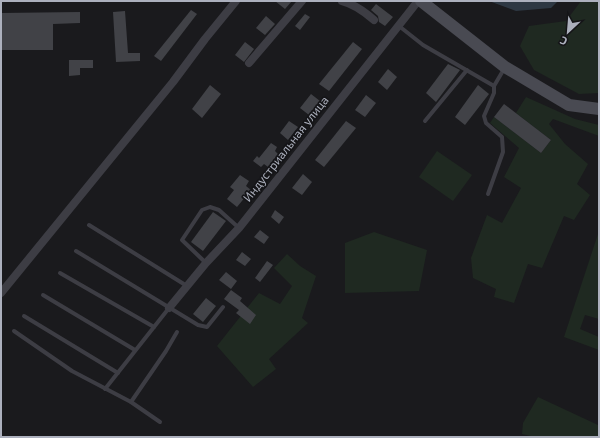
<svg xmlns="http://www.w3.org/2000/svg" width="600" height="438" font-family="'Exo 2',sans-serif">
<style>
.green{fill:#1f2921}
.water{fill:#2e3843}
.building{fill:#414247}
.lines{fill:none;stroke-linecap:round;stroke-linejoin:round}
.lane{stroke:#3d3d44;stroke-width:4}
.street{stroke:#3d3d44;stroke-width:8}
.secondary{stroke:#494a52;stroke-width:12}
.labels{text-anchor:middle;stroke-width:3.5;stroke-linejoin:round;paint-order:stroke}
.street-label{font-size:12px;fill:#acb0bd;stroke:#151518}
</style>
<rect width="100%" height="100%" fill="#1a1a1d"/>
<!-- green -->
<g class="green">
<path d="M581 1H599V93L579 94 534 70 520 46 529 26 566 21Z"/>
<path d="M526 97 575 119 599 125V136L553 119 549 124 565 144 588 164 577 184 590 195 574 220 564 216 542 268 528 264 514 303 494 297 496 289 473 278 471 258 487 215 502 223 521 188 504 177 519 148 490 123 494 117 541 153 551 140 516 113Z"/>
<path d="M437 151 472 175 453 201 419 177Z"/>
<path d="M599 231V319L585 315 580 329 599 337V350L564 337Z"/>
<path d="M374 232 427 250 419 291 345 293V243Z"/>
<path d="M287 254 300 266 316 276 302 318 308 323 269 359 276 369 253 387 217 346 259 293 280 304 292 286 274 268Z"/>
<path d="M538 397 598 425 599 421V437H535L522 434 523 423Z"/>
</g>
<!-- water -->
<path class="water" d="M489 1H558L551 8 516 11Z"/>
<!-- building -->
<g class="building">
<path d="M275 1H292L285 9Z"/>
<path d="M376 4 393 17 385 26 379 22 378 16 371 10Z"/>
<path d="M191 10 197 14 161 61 154 56Z"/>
<path d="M125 11 128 53H140V61L116 62 113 12Z"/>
<path d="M80 12V23L53 24V50H1V13Z"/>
<path d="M305 14 310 17 300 30 295 26Z"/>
<path d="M266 16 275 24 265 35 256 28Z"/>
<path d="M245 42 254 49 244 62 235 55Z"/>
<path d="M353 42 362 49 329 91 319 84Z"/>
<path d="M69 60H93V68H80V75L69 76Z"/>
<path d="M448 64 460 70 436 102 426 93Z"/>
<path d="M388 69 397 77 387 90 378 82Z"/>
<path d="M210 85 221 94 202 118 192 109Z"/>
<path d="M478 85 489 94 465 125 455 117Z"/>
<path d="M311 94 320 101 309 115 300 108Z"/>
<path d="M366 95 376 103 365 117 355 110Z"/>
<path d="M504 104 551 140 541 153 494 117Z"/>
<path d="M289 121 298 127 288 140 280 133Z"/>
<path d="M346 121 356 128 324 167 315 160Z"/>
<path d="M271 143 277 147 275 151 278 154 268 167 264 164 261 167 253 161 257 156 259 158Z"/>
<path d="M303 174 312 182 302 195 292 188Z"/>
<path d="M240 175 249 181 246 186 251 190 237 207 227 199 234 190 230 187Z"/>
<path d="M275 210 284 217 279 224 271 217Z"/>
<path d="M213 212 226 221 203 251 191 242Z"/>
<path d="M260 230 269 237 264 244 254 237Z"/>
<path d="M242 252 251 259 245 266 236 260Z"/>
<path d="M267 261 273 265 260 282 255 278Z"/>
<path d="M226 272 237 281 231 289 219 280Z"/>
<path d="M231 290 242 298 240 301 256 315 250 324 236 313 239 310 224 299Z"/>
<path d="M206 298 216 306 203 322 193 314Z"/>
</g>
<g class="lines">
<!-- lane -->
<g class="lane">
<path d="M399 26 423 45 494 86"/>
<path d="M425 121 467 70"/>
<path d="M488 194 503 152 502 137 486 123 484 116 494 93V86L504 69"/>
<path d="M89 225 187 286"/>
<path d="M76 251 198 325 207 327 223 307"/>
<path d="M206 263 182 240 202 210 210 207 219 210 239 228"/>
<path d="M60 273 154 327"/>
<path d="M43 295 135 350"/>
<path d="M24 316 118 373"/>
<path d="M14 331 72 371 131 402 160 422"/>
<path d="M105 389 169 308"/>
<path d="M131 402 166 351 177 332"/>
</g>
<!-- street -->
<g class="street">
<path d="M342 1C354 4 365 12 374 20"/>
<path d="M249 63 302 1"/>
<path d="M1 293 173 82 205 39 236 1"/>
<path d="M169 308 206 263 239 228 418 1"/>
</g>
<!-- secondary -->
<path class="secondary" d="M421 1 505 67 569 105 599 109"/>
</g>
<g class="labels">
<!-- street labels -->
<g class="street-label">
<text transform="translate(286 149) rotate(-52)" y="4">Индустриальная улица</text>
</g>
</g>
<!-- border -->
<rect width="600" height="438" fill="none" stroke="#acb0bd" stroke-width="4"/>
<!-- north arrow -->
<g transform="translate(568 32) rotate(206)" stroke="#151518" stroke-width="3" paint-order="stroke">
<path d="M0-3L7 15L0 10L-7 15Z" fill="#acb0bd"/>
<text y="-6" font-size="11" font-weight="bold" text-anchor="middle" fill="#acb0bd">С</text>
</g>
</svg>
